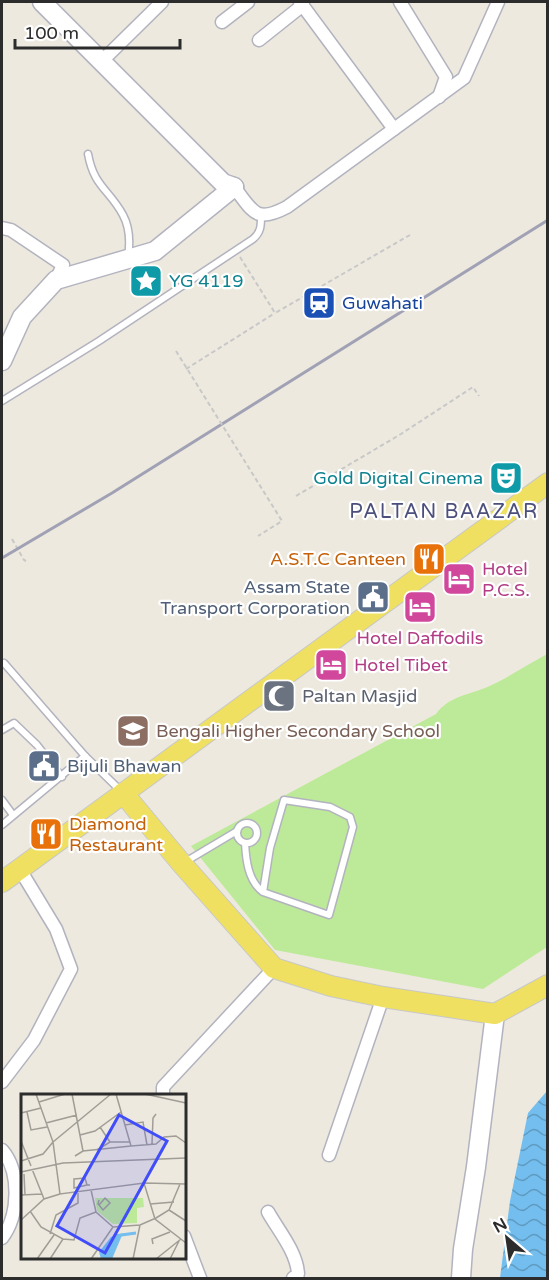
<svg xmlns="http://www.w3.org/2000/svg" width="549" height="1280" font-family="'Varela Round',sans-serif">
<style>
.pitch{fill:#bdea98}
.water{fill:url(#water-waves)}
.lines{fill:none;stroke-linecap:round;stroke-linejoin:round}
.lane-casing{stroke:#b2b3bf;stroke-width:9}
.street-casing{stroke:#b2b3bf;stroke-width:15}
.secondary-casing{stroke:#b2b3bf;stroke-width:21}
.primary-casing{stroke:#c8c8c8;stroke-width:22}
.path{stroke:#c8c8c8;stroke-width:2;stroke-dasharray:4.5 3;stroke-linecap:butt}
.lane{stroke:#fff;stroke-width:6}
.street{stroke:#fff;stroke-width:12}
.secondary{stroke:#fff;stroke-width:18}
.primary{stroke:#efe061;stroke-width:20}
.rail{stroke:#a1a1b6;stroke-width:3}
.path-bridge{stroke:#c8c8c8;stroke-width:2;stroke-dasharray:4.5 3;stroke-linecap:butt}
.labels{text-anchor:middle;stroke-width:4.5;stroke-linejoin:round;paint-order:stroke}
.culture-label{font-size:18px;fill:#0d838f;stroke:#fff;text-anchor:start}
.transit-label{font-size:18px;fill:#164399;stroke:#fff;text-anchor:start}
.food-label{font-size:18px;fill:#c56008;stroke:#fff;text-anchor:end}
.hotel-label{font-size:18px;fill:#b23c85;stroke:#fff;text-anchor:start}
.service-label{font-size:18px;fill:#4e5e75;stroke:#fff;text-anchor:end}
.worship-label{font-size:18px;fill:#5b616d;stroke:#fff;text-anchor:start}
.education-label{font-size:18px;fill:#785e54;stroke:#fff;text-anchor:start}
.neighbourhood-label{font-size:20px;letter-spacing:1.5px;fill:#4c4f7c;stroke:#fff}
.inset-river{fill:none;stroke:#73beee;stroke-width:3}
.inset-road{fill:none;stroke:#a09d97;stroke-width:1.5}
.view{fill:#414df8;fill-opacity:0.15;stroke:#414df8;stroke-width:3}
.inset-edge{fill:none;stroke:#2c2c2c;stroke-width:3}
</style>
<defs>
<pattern id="water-waves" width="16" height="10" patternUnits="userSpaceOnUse" patternTransform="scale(1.5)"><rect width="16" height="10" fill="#73beee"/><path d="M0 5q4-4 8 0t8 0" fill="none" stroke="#5f9bc1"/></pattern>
</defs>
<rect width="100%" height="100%" fill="#ede9de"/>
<!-- pitch -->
<path class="pitch" d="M547 654V947L483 989 275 950 191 846 436 714C448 697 467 695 485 688 506 679 527 665 547 654Z"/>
<!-- water -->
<path class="water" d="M547 1091V1278H500L510 1201 528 1113Z"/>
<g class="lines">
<defs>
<g id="lane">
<path d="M88 154C94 187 109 189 123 215 130 228 130 244 128 257"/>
<path d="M2 401 99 341 253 239C261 232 261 226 261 216"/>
<path d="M4 663 85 756 121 791"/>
<path d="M2 730 14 723 37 745 62 777"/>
<path d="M2 800 13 815"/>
<circle cx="247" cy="833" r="10"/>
<path d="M2 825 85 756"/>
<path d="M245 843C246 860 248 881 263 892L329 915 353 827 350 817 330 807 284 800 270 848 263 892"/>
<path d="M185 862 237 831"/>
</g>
<g id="street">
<path d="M300 2 394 129"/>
<path d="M400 2 446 77 439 97"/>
<path d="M222 22 248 2"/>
<path d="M259 40 303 5"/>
<path d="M102 61 162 2"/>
<path d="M234 187C253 211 255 224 287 207L464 78 498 2"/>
<path d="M2 228 11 230 63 265 56 280"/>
<path d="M2 1082 34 1040 71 969 56 929 19 868"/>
<path d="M163 1096V1087L274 968"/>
<path d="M2 1150C21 1172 19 1216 2 1238"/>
<path d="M329 1155 383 997"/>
<path d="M268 1212C278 1230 297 1252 298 1274L293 1278"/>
<path d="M184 1236 200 1278"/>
</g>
<g id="secondary">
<path d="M42 2 223 183 234 187"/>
<path d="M2 361 22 317 56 280 155 251 234 187"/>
<path d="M461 1278 463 1249 476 1167 495 1014"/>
</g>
<g id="primary">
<path d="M123 793 182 864 274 968 331 986 383 997 495 1014 548 985"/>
<path d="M2 882 548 483"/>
</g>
</defs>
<!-- lane casing -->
<use href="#lane" class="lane-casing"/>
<!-- street casing -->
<use href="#street" class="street-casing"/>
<!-- secondary casing -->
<use href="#secondary" class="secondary-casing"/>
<!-- primary casing -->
<use href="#primary" class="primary-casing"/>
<!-- path -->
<g class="path">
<path d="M240 257 275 313 410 235"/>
<path d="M186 369 275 313"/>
<path d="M296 496 401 434 473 387 479 396"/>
<path d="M12 539 24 560 26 561"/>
</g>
<!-- lane -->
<use href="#lane" class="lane"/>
<!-- street -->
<use href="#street" class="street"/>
<!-- secondary -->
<use href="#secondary" class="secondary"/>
<!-- primary -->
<use href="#primary" class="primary"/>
<!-- rail -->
<path class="rail" d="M2 558 112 493 548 220"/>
<!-- path-bridge -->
<path class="path-bridge" d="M176 351 282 521 258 536"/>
</g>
<!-- icons -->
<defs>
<symbol id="sight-square" viewBox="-11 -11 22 22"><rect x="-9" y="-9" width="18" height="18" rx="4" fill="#0f9aa8" stroke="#fff"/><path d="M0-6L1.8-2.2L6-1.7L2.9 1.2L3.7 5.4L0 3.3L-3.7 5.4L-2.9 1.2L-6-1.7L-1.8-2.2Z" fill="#fff"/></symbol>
<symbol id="station-square" viewBox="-11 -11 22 22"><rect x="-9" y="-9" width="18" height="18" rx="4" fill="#1a4fb4" stroke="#fff"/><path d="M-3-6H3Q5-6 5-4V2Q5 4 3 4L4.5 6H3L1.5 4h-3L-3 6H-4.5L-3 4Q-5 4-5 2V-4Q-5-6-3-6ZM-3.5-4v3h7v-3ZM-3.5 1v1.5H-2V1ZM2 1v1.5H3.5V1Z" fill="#fff"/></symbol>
<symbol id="theatre-square" viewBox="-11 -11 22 22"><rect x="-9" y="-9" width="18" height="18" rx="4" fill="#0f9aa8" stroke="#fff"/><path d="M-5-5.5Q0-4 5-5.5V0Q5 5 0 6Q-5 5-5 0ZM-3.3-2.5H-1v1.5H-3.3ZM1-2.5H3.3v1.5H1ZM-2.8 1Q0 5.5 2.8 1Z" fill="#fff"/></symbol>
<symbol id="restaurant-square" viewBox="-11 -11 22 22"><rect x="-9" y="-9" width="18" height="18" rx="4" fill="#e8710a" stroke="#fff"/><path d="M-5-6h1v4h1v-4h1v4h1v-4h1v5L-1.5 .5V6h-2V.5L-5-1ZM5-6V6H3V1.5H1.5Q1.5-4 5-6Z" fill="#fff"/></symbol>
<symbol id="hotel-square" viewBox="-11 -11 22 22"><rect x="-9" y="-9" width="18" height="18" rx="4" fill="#d1479c" stroke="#fff"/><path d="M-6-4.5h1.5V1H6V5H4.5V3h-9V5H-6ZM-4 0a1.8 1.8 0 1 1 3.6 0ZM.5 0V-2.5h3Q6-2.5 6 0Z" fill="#fff"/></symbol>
<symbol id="civic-square" viewBox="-11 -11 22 22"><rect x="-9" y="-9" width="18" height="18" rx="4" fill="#5c6f8a" stroke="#fff"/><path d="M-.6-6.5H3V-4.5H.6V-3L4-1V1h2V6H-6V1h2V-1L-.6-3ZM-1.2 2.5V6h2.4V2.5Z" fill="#fff"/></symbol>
<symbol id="mosque-square" viewBox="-11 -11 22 22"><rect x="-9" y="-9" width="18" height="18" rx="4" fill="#6b7280" stroke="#fff"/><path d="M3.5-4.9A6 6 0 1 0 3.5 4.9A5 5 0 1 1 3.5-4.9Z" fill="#fff"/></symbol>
<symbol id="school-square" viewBox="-11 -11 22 22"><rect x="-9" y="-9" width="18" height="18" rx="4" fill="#8d6e63" stroke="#fff"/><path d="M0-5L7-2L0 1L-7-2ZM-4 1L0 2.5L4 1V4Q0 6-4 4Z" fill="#fff"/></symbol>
</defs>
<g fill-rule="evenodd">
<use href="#sight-square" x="127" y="262" width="38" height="38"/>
<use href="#station-square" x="300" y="284" width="38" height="38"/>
<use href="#theatre-square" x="487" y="459" width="38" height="38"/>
<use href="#restaurant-square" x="410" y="540" width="38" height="38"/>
<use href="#hotel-square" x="440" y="560" width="38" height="38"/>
<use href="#civic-square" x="354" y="578" width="38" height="38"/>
<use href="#hotel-square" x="401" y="588" width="38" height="38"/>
<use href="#hotel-square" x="312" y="646" width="38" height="38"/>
<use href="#mosque-square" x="260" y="677" width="38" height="38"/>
<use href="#school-square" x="114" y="712" width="38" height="38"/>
<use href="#civic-square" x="25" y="747" width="38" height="38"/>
<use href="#restaurant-square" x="27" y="815" width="38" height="38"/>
</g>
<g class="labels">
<!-- culture labels -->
<g class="culture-label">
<text x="169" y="287">YG 4119</text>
<text x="483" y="484" text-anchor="end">Gold Digital Cinema</text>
</g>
<!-- transit labels -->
<g class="transit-label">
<text x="342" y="309">Guwahati</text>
</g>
<!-- food labels -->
<g class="food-label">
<text x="406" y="565">A.S.T.C Canteen</text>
<text x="69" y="830" text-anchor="start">Diamond<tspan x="69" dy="21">Restaurant</tspan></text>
</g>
<!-- hotel labels -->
<g class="hotel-label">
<text x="482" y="575">Hotel<tspan x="482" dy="21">P.C.S.</tspan></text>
<text x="420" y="644" text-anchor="middle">Hotel Daffodils</text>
<text x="354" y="671">Hotel Tibet</text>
</g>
<!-- service labels -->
<g class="service-label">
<text x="350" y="593">Assam State<tspan x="350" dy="21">Transport Corporation</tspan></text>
<text x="67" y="772" text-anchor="start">Bijuli Bhawan</text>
</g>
<!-- worship labels -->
<g class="worship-label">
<text x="302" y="702">Paltan Masjid</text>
</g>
<!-- education labels -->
<g class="education-label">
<text x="156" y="737">Bengali Higher Secondary School</text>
</g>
<!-- neighbourhood labels -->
<g class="neighbourhood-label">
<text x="444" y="518">PALTAN BAAZAR</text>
</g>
</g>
<!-- overview -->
<g transform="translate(21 1094)">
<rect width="165" height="165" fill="#ede9de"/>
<path d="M74 104H122L123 113 116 114V129L92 130 76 117Z" fill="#bdea98"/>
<path d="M102 139 91 165H80L78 158 90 143Z" fill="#73beee"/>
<path class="inset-river" d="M93 142 115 139"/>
<path class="inset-road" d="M51 0 62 57M90 0 32 48 39 100 123 89 134 125 165 149M95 0 110 52 135 50 143 43 155 42 165 49M124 0 165 9M18 8 44 0M6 18 10 36 26 33M0 19 20 14M25 29 56 21M104 31 122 28 126 51M79 33 89 48M59 41 74 37 100 18M0 47 10 72M131 50 132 24 135 20M76 56 89 48H109M54 62 62 57 110 52M0 67 22 60 32 48 15 0M11 75 23 105M0 78 42 69 165 64M3 80 4 101M123 89 165 90M66 91 64 84 53 85V94L66 91H69M70 96 75 118 92 133 119 131 135 124M0 101 21 100M129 110 153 108M78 111 84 104 89 109 82 116 78 111 77 110 78 106M148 116 165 127M9 117 20 133 42 145 29 165M135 124 148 116 159 90M0 126 23 105 39 100M29 140 35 121 57 109V97M42 145 53 146 59 124 75 118M132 150 131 145 149 138M16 165 33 141M70 165 92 133M112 165 119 131M135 165 160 145M149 165 158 147"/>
<path class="view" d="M98 21 146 47 84 159 36 132Z"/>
<rect width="165" height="165" class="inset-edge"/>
</g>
<!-- border -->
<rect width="549" height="1280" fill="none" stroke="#2c2c2c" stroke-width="6"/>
<!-- north arrow -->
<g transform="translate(507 1238) rotate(331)" stroke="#ffffff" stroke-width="4.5" paint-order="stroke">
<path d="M0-4.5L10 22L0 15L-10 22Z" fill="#2c2c2c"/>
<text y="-9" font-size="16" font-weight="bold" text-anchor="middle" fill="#2c2c2c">N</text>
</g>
<!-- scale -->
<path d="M15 39v9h165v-9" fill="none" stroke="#2c2c2c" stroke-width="3"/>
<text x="24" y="39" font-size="18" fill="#2c2c2c" stroke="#ffffff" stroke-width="4.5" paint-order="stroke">100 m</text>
</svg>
